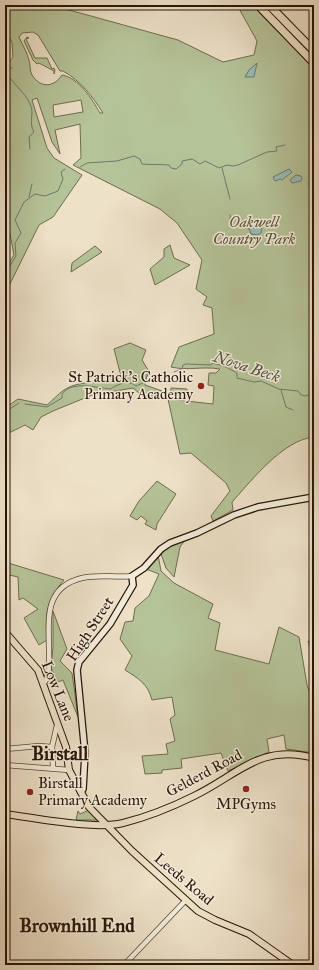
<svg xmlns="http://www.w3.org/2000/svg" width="319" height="970" font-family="'IM FELL Great Primer',serif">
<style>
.green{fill:#b5c398;stroke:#6e6c4e;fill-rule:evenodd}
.water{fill:#99bdb8;stroke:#6c7970}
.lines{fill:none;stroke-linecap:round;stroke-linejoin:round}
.stream{stroke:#6c7970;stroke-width:1}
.tertiary-casing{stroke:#594736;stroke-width:6}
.secondary-casing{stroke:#281405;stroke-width:8}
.primary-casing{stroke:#281405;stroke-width:8}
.motorway-casing{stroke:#281405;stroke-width:9}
.tertiary{stroke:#f3ecdb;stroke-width:4.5}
.secondary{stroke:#f3ecdb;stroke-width:5.5}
.primary{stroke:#ede1c8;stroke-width:6}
.motorway{stroke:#ede1c8;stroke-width:7}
.poi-dot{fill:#8f2418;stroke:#f3ecdb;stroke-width:1.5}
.labels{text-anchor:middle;stroke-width:3;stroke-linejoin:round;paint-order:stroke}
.park-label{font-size:15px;font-style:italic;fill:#595138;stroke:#f3ecdb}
.poi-label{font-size:15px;fill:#281405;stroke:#f3ecdb;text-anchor:end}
.street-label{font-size:15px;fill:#281405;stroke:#f3ecdb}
.water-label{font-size:16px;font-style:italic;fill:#504f44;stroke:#f3ecdb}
.district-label{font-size:19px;font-weight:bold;fill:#281405;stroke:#f3ecdb}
</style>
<rect width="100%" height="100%" fill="#ede1c8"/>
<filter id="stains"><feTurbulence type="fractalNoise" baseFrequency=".005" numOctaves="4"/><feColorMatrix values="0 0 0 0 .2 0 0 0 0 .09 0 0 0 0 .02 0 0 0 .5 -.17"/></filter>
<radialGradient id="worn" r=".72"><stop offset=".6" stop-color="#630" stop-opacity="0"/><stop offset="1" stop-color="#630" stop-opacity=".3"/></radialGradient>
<!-- green -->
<g class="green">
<path d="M5 5H51L178 40 223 62 254 55 257 41 237 5H252L314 69V437C283 440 252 480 232 502L233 510 213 521 211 516 230 491 226 483 191 453 180 454 168 399 213 404 214 386 208 385 209 373H216L220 369C202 366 188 371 171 367L179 347 214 334 212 308 203 305 207 297 196 289 202 260 177 223 160 209 73 165 81 158 80 124 55 130 60 154 52 142 37 98 32 100 47 148 54 158 82 175 53 217 39 225 5 294V270L14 255 10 234 5 224V84L7 81C1 72 8 64 13 57L12 43 5 27ZM33 32 38 35 60 71H63C81 81 92 96 103 113H100C92 99 79 78 62 75 54 87 41 89 32 75 29 70 31 63 28 57 26 50 22 44 19 37L22 33ZM81 100 83 112 54 117 53 105Z"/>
<path d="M27 37 29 38 26 39 35 58H47L52 69 54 68 55 70 54 74V71L39 63 37 64 33 60 24 41Z"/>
<path d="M170 245 174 258 190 265 155 285 150 269 164 257V249Z"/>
<path d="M95 246 102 252 71 272 72 263Z"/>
<path d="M130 343 146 350 142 360 148 370 145 385 162 391 146 399 133 388 92 395 53 411 41 417 33 430 25 425 5 435V408L18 399 47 405C53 400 58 394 64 390 80 379 103 384 122 380L114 349Z"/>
<path d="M171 388 187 389V399L170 398Z"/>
<path d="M157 481 176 494 157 524 156 530 145 524 147 521 141 516 137 520 130 516 139 501Z"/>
<path d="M187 537 180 547 174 577 166 568 160 551Z"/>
<path d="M158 555 161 571 174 583 213 604 208 618 220 623 215 650 269 664 279 627 299 637 307 685 314 706V753L286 749 284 735 267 739 269 752 228 771 221 753 181 759 182 768 162 770V773L145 774 142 756 168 754 166 744 175 741 170 719 175 715 172 697 152 700C148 684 138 678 125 670L132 656 120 639 125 622 133 621 135 608 149 596 159 574 146 569Z"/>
<path d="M5 562 64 580C46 601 45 613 47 640L39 645 24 618 38 609 23 598 19 600 18 577 5 574Z"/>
<path d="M53 611 67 649 60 661 72 673 78 717 63 680 58 682 51 668 53 647Z"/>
<path d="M308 641 314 644V668L311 663 312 654Z"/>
<path d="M89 810 97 820H76L78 811 80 814Z"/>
</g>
<!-- water -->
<g class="water">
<path d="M257 63 254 77H245L249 70Z"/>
<path d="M289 169 292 172 282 180 280 179 275 181 273 177Z"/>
<path d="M296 175 301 176 302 178 301 181 292 183 290 180Z"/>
<path d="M252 225 262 228 261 233 258 235 251 234 249 228Z"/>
</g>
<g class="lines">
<!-- stream -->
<g class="stream">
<path d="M12 68 6 71C12 84 25 92 30 104 35 114 28 122 34 132L29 137 30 149"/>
<path d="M80 167 87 163 117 161 134 156 140 159 142 164C152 165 160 164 169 165L171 168 176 169 182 164V161L192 159 200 164 205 161 219 168 227 165 233 166 238 165 267 152 277 151 276 147 285 145"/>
<path d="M222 168 230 199"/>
<path d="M308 184 312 185 313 188"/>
<path d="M29 197 32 184"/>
<path d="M230 215 231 225 244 227 249 229"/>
<path d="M5 274 16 256 15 243 21 233 15 220 24 202 35 194 45 196 58 191 63 179 61 172 65 169"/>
<path d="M174 372 182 369 183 365 186 364 211 365 213 363 226 367 237 373V378L254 382 261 381 279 389 298 391 301 395 305 396 314 393"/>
<path d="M281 390 286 407 293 410"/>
<path d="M25 404 47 407 62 398V394C72 380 97 388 111 389 114 386 126 381 130 383 133 383 134 385 136 386L143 383 148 375 156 376"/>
<path d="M5 412 19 403"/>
</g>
<defs>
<g id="tertiary">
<path d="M44 683C49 677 49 667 49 659 50 626 40 588 82 578 98 574 116 578 132 576"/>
<path d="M5 749 39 746 52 747"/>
<path d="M5 765 69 770"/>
<path d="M53 768 52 747 57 725"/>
<path d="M124 965 185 901"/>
</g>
<path id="secondary" d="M81 792 83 789 85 753 77 670 79 662 110 624 133 585 132 576 144 568 161 549 170 543 197 533 234 515 258 507 314 497"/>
<g id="primary">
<path d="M5 632 38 670 66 747 69 770 89 807 132 851 198 911 215 920 249 934 293 965"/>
<path d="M5 814C36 818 94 830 123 823 147 817 172 807 194 796 238 775 260 743 314 758"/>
</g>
<g id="motorway">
<path d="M258 5 314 63"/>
<path d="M269 5 314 51"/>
</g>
</defs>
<!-- tertiary casing -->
<use href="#tertiary" class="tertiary-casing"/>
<!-- secondary casing -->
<use href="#secondary" class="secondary-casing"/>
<!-- primary casing -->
<use href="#primary" class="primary-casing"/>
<!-- motorway casing -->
<use href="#motorway" class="motorway-casing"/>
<!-- tertiary -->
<use href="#tertiary" class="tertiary"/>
<!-- secondary -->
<use href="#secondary" class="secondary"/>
<!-- primary -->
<use href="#primary" class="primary"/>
<!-- motorway -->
<use href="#motorway" class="motorway"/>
</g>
<!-- markers -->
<g class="poi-dot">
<circle cx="201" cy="386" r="4"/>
<circle cx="246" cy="789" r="4"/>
<circle cx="30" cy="792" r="4"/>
</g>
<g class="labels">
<!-- park labels -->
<g class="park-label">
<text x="254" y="227">Oakwell<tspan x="254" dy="17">Country Park</tspan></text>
</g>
<!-- poi labels -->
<g class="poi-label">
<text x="193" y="382">St Patrick's Catholic<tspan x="193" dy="17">Primary Academy</tspan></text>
<text x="38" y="788" text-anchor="start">Birstall<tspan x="38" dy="17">Primary Academy</tspan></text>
<text x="246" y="809" text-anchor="middle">MPGyms</text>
</g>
<!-- street labels -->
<g class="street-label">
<text transform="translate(90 629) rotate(-57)" y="5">High Street</text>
<text transform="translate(58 691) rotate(68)" y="5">Low Lane</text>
<text transform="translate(204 773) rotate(-28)" y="5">Gelderd Road</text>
<text transform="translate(184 879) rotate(40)" y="5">Leeds Road</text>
</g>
<!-- water labels -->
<g class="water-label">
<text transform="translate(247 366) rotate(18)" y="6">Nova Beck</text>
</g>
<!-- district labels -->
<g class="district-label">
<text x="60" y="760">Birstall</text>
<text x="77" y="932">Brownhill End</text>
</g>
</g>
<!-- margin -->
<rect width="319" height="970" fill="none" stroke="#ede1c8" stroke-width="20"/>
<rect x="6" y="6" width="307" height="958" fill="none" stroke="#281405" stroke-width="2"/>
<rect x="10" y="10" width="299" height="950" fill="none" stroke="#281405"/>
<rect width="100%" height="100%" filter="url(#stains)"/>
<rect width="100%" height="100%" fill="url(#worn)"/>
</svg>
